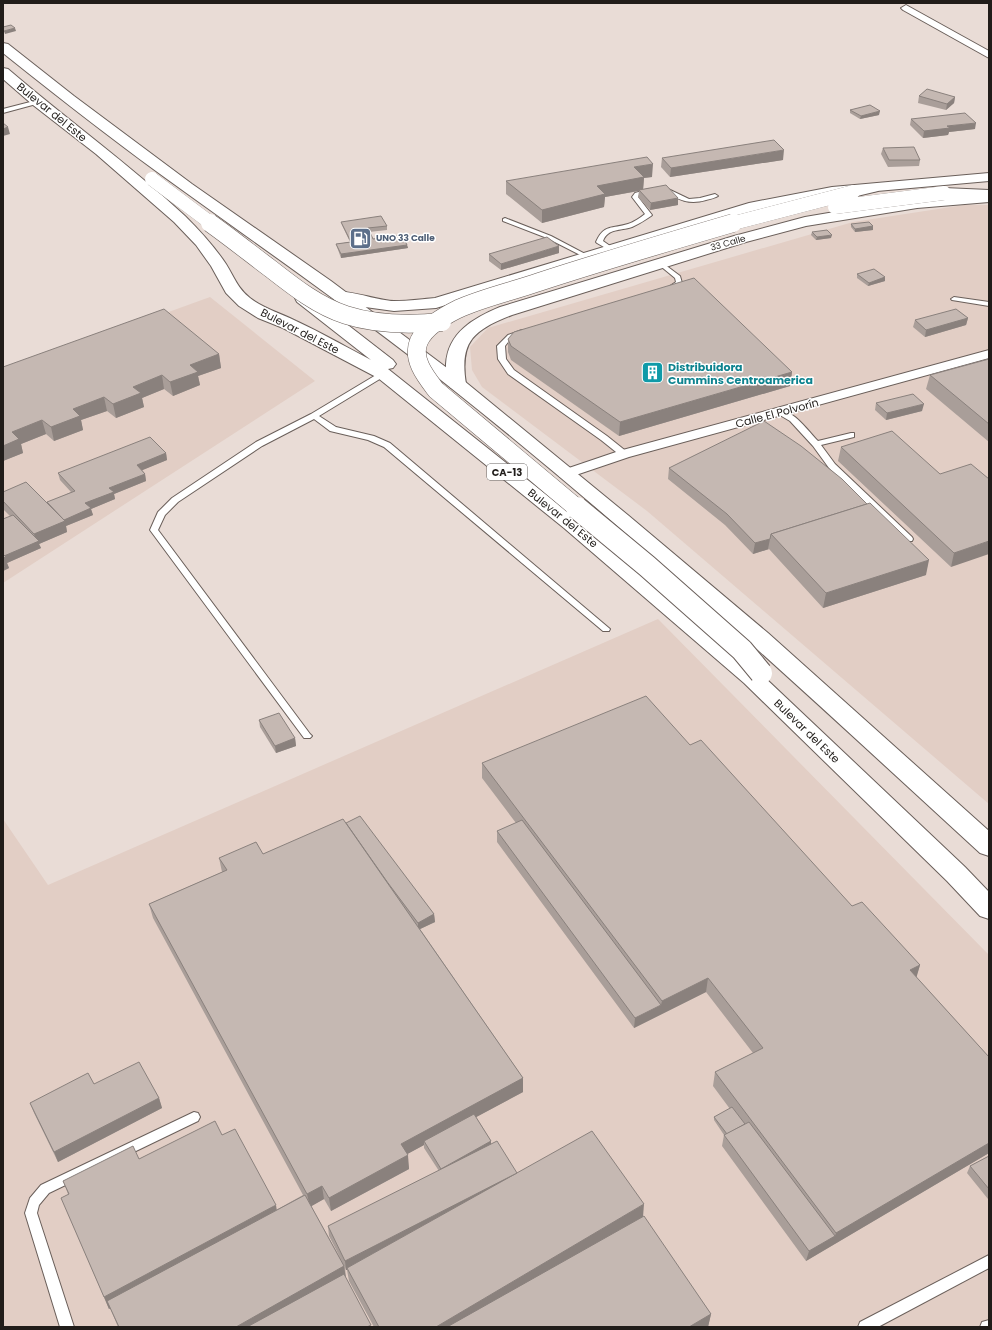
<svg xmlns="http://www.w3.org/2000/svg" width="992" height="1330" font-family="Poppins,sans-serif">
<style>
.built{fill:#e2cec5}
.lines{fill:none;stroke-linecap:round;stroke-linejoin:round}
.lane-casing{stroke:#6a5f5a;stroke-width:2}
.street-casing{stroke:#6a5f5a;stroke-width:2}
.primary-casing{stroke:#6a5f5a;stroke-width:2}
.highway-casing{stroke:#6a5f5a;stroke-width:2}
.lane{fill:#fff;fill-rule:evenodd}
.street{fill:#fff;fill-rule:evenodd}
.primary{fill:#fff;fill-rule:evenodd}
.highway{fill:#fff;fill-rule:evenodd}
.highway-bridge-far2-casing{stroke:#6a5f5a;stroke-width:14;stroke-linecap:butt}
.highway-bridge-far1-casing{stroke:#6a5f5a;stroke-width:19;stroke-linecap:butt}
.highway-bridge-casing{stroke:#6a5f5a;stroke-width:24;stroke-linecap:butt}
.highway-bridge-far2{stroke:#fff;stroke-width:14}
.highway-bridge-far1{stroke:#fff;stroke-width:18}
.highway-bridge{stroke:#fff;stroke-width:22}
.wall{fill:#a99e99;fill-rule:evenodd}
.shaded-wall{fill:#8a817d}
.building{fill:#c5b8b2;stroke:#8a817d}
.labels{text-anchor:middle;stroke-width:3;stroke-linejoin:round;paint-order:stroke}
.far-service-label{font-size:9px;font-weight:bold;fill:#4e5e75;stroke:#fff;text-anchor:start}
.far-street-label{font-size:9px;fill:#211d1a;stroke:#fff}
.shield{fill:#fff;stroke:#64615f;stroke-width:1}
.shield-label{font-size:10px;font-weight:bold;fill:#211d1a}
.street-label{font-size:11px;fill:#211d1a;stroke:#fff}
.culture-label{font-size:11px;font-weight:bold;fill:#0d838f;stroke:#fff;text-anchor:start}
</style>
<rect width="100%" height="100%" fill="#e9dcd6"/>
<!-- built -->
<g class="built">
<path d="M964 205H989V804L647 511 482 387 472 370 470 347 488 328 853 222Z"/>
<path d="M210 297 315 381 3 583V372Z"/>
<path d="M658 619 989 955V1327H3V819L48 885Z"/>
</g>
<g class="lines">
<defs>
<g id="lane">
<path d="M38 100 40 101V103L3 113V109Z"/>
<path d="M666 188 689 199 700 198 715 194 718 196C715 198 710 199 706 200 689 205 679 200 664 191L663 190Z"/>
<path d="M649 189 652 191 651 192 639 195 638 197 652 215 651 216C645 220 639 224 632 227 620 231 608 228 603 241L613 248V250H609L597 243 596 242C604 224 612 229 628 224 634 222 640 218 645 214L632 197 635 193Z"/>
<path d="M505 218 551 236 591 257 586 258 547 238 503 221V219Z"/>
<path d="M660 261 680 276 682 283 681 284 671 290H667V288L676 282 675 278 658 264 657 263Z"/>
<path d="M954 297 989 302V306L952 300 951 299Z"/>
<path d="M522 330 525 332 524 333 512 337 505 346 506 359 514 370 607 436 627 452 628 454 627 456H621L601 440 508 374 498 359 497 346 508 335Z"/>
<path d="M381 372H384L388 374 319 416 336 427 374 436 390 443 610 629 609 631H603L384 447 368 440 330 431 314 419 262 446 178 502 165 515 158 530 310 734 312 736 310 738H304L150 530 158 512 172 498 256 442 311 414Z"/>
<path d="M778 410C792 408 809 432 818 441L851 433H854V437L821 445 835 464 912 537 913 539 912 541H906L829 468 813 446 790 421 778 414Z"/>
<path d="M194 1112 198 1113 200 1117 198 1121 49 1193 39 1205 37 1213 74 1327H60L25 1213 30 1198 41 1185Z"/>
<path d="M989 1255V1268L878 1327H858L860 1322Z"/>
<path d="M989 1320V1327H980L982 1322Z"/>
</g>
<g id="street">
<path d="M906 5 989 51V58L903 10 901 8Z"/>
<path d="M989 350V358L629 457 570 477 565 478 560 477 558 474 560 471 619 451Z"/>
</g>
<g id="primary">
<path d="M989 173V181L832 195 752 212 436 308 394 311 365 307 335 300 333 296 335 292C348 289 378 301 394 301 408 301 422 299 435 298L749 203 832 187Z"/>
<path d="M989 192V202L917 208 806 226 746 242 512 315C474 330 459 341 466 384L463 388 457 389 451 388C446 381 446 372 446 364 448 332 474 318 500 307L734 236 805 217 917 198Z"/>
</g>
<g id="highway">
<path d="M3 43 8 44 74 96 192 184 331 281 463 380 629 516 768 633 989 831V856L980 853C807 694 635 534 451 388 364 319 274 256 185 192 123 148 63 101 3 53Z"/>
<path d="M3 68 8 69C66 119 129 164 185 216 200 231 214 246 226 264 234 277 238 289 250 298 264 309 281 313 296 321 322 333 346 347 371 360L297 302 295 298 298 289 304 288 310 289 313 298 393 360 396 364 393 368 388 369 578 520 760 673 965 867 989 892V919L980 916 947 881 744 683 564 528 378 378 283 328 258 318 239 306 226 293 211 266 196 245 174 222 96 154 33 105 3 79Z"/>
<path d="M873 184 878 185 880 188 878 191 853 197 848 195 845 192 848 189Z"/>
<path d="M944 188 989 190V200L939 196 936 193 939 190Z"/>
</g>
</defs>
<!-- lane casing -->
<use href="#lane" class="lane-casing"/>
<!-- street casing -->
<use href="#street" class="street-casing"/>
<!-- primary casing -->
<use href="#primary" class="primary-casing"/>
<!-- highway casing -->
<use href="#highway" class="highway-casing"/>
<!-- lane -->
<use href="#lane" class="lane"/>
<!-- street -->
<use href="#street" class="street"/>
<!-- primary -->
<use href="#primary" class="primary"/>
<!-- highway -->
<use href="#highway" class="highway"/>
<defs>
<g id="highway-bridge-far2">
<path d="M152 179 212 224"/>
<path d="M835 207 944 193"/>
<path d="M730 224 853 192"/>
</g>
<g id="highway-bridge-far1">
<path d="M210 223C231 238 251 254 271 269 294 287 318 306 346 315 377 325 410 325 442 322"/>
<path d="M578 509 436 390C426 377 411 359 419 341 426 326 444 316 458 309 482 298 513 291 539 282 603 261 668 242 733 223"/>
</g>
<path id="highway-bridge" d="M577 508 647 566 742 650 761 673"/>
</defs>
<!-- highway-bridge-far2 casing -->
<use href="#highway-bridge-far2" class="highway-bridge-far2-casing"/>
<!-- highway-bridge-far1 casing -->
<use href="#highway-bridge-far1" class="highway-bridge-far1-casing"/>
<!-- highway-bridge casing -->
<use href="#highway-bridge" class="highway-bridge-casing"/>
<!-- highway-bridge-far2 -->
<use href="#highway-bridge-far2" class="highway-bridge-far2"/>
<!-- highway-bridge-far1 -->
<use href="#highway-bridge-far1" class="highway-bridge-far1"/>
<!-- highway-bridge -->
<use href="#highway-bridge" class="highway-bridge"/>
</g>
<!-- wall -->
<g class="wall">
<path d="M919 96 955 97 954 103 946 110 918 103Z"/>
<path d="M850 110 879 115 860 119 850 113Z"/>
<path d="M911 119 975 129 949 132 948 135 923 138 910 125Z"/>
<path d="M883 148 920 160 919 166 888 167 881 154Z"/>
<path d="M662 158 783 160 670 177 661 167Z"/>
<path d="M652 177 644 178 643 190 678 198V205L650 210 638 197 639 191 605 197 604 207 542 223 506 194V181Z"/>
<path d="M341 222 387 226V230L369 232 373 239 407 245 408 248 341 258 337 247 336 244 350 242 342 225Z"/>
<path d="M851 224 873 226V230L855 232 851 227Z"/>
<path d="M812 232 831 238 816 240 811 235Z"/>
<path d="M559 253 501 270 489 261V254Z"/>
<path d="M857 274 885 277V281L868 286 857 278Z"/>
<path d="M968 318 966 325 925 337 913 327 915 320Z"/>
<path d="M508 339 792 372 790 386 619 436 511 360 508 352Z"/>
<path d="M219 354 221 368 198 376 200 385 173 396 164 389 142 398 144 407 116 418 107 411 81 420 83 430 54 441 46 434 21 444 23 453 3 461V367Z"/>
<path d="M989 359V442L926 389 930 375Z"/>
<path d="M876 403 922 411 886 420 875 410Z"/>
<path d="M841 447 940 474 989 479 951 567 838 461Z"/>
<path d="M166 453 167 460 142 470 145 474 146 481 114 494 115 499 91 509 93 515 66 526 67 532 39 544 41 548 7 563 9 568 3 571 10 516 3 509V492L47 503 71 492 60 480 58 473Z"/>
<path d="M669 468 926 575 823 608 769 549 753 554 725 525 668 479Z"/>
<path d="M259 720 295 738 296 746 276 753 260 727Z"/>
<path d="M690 745 852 906 920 965 916 977 989 1057V1153L806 1261 722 1146 724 1135 714 1120V1117L730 1109 713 1086 715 1072 753 1053 706 992 634 1028 497 842V831L516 823 482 778V763Z"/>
<path d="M346 823 434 914 435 922 420 929 523 1078V1092L476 1117 491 1141V1145L517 1173 643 1217 711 1314 708 1327H374L349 1281 347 1270H346L345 1267 346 1278 371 1327H118L110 1308 109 1309 67 1211 68 1194 63 1181 139 1159 222 1135 276 1210 303 1195 153 918 149 904 222 872 219 858 263 854ZM424 1145V1148L439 1171 328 1226 329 1236 342 1261 311 1206 324 1199 331 1211 409 1169 407 1154Z"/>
<path d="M94 1084 159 1098 162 1108 58 1162 34 1113 30 1103Z"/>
<path d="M989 1156V1199H988L967 1173 970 1166Z"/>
</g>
<!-- shaded-wall -->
<g class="shaded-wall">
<path d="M15 28 16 31 5 34 4 31Z"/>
<path d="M955 97 954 103 946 110 947 104Z"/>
<path d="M880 111 879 115 860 119 861 116Z"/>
<path d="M976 123 975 129 949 132 948 135 923 138 924 131 947 126Z"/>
<path d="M8 127 10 134 3 136V129Z"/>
<path d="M784 150 783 160 670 177 671 168Z"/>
<path d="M653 164 652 177 644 178 643 190 605 197 604 207 542 223V210L597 186 634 167Z"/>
<path d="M678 198V205L650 210 651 203Z"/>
<path d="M873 226V230L855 232V229Z"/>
<path d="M832 235 831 238 816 240 817 237Z"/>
<path d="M407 245 408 248 341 258V254Z"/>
<path d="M559 246V253L501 270V264Z"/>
<path d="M885 277V281L868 286 869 283Z"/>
<path d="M968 318 966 325 925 337 926 330Z"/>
<path d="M219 354 221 368 198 376 200 385 173 396 170 382 190 365Z"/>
<path d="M792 372 790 386 619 436 620 422Z"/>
<path d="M162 375 164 389 142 398 144 407 116 418 113 404 133 387Z"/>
<path d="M104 397 107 411 81 420 83 430 54 441 51 427 73 409Z"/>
<path d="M924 404 922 411 886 420 887 413Z"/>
<path d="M42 420 46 434 21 444 23 453 3 461V446L12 432Z"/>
<path d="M166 453 167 460 138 472 137 465Z"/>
<path d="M145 474 146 481 114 494 115 499 91 509 93 515 66 526 67 532 39 544 41 548 7 563 9 568 3 571V556L36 542 34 534 61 521 85 503 109 488Z"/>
<path d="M770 539 768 549H769L753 554 755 543Z"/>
<path d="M989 541V554L951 567 954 553Z"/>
<path d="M929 560 926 575 823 608 826 593Z"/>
<path d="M295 738 296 746 276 753 275 746Z"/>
<path d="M434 914 435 922 418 930V923Z"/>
<path d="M920 965 916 979 910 970Z"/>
<path d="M708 978 706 992 634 1028 635 1018 661 1005 662 1001Z"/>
<path d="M523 1078V1092L426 1144 424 1141V1145L402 1157 401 1144Z"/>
<path d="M159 1098 162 1108 58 1162 54 1152Z"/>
<path d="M491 1141V1148L442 1175 441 1169Z"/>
<path d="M989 1143V1153L806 1261 809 1251 835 1236 836 1233Z"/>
<path d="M408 1155 409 1169 331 1211 329 1198Z"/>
<path d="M517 1173 347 1268V1270H346L345 1261Z"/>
<path d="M322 1186 324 1199 310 1207 307 1194Z"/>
<path d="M644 1204 643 1217 458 1327H436Z"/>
<path d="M276 1205 278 1218 109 1309 104 1297Z"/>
<path d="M344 1266 346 1279 261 1327H236Z"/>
<path d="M711 1314 708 1327H689Z"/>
</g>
<!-- building -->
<g class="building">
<path d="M11 25 15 28 4 31 3 30V27Z"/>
<path d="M927 89 955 97 947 104 919 96Z"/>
<path d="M870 105 880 111 861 116 850 110Z"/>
<path d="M965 113 976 123 947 126 950 128 924 131 911 119Z"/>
<path d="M3 123 8 127 3 129Z"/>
<path d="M774 140 784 150 671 168 662 158Z"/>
<path d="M914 147 920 160H889L883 148Z"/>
<path d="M647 157 653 164 634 167 644 177 597 186 605 194 542 210 506 181Z"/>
<path d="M666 185 678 198 651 203 639 190Z"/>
<path d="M381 216 387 226 368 228 373 239 402 235 407 245 341 254 336 244 351 242 341 222Z"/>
<path d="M869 222 873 226 855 229 851 224Z"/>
<path d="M827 230 832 235 817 237 812 232Z"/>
<path d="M547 237 559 246 501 264 489 254Z"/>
<path d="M874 269 885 277 869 283 857 274Z"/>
<path d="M694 278 792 372 620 422 511 346 508 339 514 332Z"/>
<path d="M164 309 219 354 190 365 198 372 170 382 162 375 133 387 141 393 113 404 104 397 73 409 80 416 51 427 42 420 12 432 19 439 3 446V367Z"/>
<path d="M956 309 968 318 926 330 915 320Z"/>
<path d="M989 359V424L930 375Z"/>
<path d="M913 394 924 404 887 413 876 403Z"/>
<path d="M764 421 801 446 842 479 867 504 771 534 770 539 755 543 727 514 669 468Z"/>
<path d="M892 431 940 474 971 464 989 479V541L954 553 841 447Z"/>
<path d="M150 437 166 453 137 465 145 474 109 488 114 492 85 503 91 508 64 520 47 502 75 491 58 473Z"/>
<path d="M26 482 65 521 34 534 3 501V492Z"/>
<path d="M870 503 929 560 826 593 771 534Z"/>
<path d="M13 515 39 541 4 556 3 554V519Z"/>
<path d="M3 554 6 557 3 558Z"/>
<path d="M646 696 690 745 701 740 852 906 862 902 920 965 910 970 989 1057V1143L836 1233 715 1072 763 1048 708 978 662 1001 482 763Z"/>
<path d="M279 713 295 738 275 746 259 720Z"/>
<path d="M360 816 434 914 418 923 388 883 346 823Z"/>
<path d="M343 819 523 1078 401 1144 408 1155 329 1198 322 1186 307 1194 149 904 227 870 219 858 256 842 263 854Z"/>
<path d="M522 820 661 1005 635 1018 497 831Z"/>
<path d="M139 1062 159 1098 54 1152 30 1103 88 1073 94 1084Z"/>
<path d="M732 1107 745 1124 727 1134 714 1117Z"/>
<path d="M474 1114 491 1141 441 1169 424 1141Z"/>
<path d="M215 1121 222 1135 235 1129 276 1205 104 1297 61 1198 69 1194 63 1181 133 1146 139 1159Z"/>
<path d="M749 1122 835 1236 809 1251 724 1135Z"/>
<path d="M592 1131 644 1204 436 1327H379L347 1268Z"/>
<path d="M497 1141 517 1173 345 1261 328 1226Z"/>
<path d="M989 1156V1189L970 1166Z"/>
<path d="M305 1195 344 1266 236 1327H119L107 1301Z"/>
<path d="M644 1216 711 1314 689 1327H447Z"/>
<path d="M344 1274 371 1325 367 1327H247Z"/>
</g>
<!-- icons -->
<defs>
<symbol id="fuel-square" viewBox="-11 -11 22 22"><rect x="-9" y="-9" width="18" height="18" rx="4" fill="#5c6f8a" stroke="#fff"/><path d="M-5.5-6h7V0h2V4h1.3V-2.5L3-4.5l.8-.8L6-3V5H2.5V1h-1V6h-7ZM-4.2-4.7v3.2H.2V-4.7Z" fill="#fff"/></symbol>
<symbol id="building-square" viewBox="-11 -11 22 22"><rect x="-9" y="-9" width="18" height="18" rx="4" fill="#0f9aa8" stroke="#fff"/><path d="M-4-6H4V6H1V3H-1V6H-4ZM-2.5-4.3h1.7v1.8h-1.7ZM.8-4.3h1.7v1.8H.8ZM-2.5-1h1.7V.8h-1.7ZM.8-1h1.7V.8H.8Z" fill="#fff"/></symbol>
</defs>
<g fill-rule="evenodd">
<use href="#fuel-square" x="348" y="226" width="25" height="25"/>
<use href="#building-square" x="640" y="360" width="25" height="25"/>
</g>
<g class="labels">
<!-- far-service labels -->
<g class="far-service-label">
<text x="376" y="241">UNO 33 Calle</text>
</g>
<!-- far-street labels -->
<g class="far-street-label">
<text transform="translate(728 243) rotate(-16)" y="3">33 Calle</text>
</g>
<!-- shield labels -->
<rect class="shield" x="487" y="464" width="40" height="16" rx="3"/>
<g class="shield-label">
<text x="507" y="476">CA-13</text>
</g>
<!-- street labels -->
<g class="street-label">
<text transform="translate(52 112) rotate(39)" y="4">Bulevar del Este</text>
<text transform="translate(300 331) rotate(27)" y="4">Bulevar del Este</text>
<text transform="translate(777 413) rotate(-15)" y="4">Calle El Polvorín</text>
<text transform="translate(563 518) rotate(39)" y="4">Bulevar del Este</text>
<text transform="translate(807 731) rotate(44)" y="4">Bulevar del Este</text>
</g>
<!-- culture labels -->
<g class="culture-label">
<text x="668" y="371">Distribuidora<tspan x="668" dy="13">Cummins Centroamerica</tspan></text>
</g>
</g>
<!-- border -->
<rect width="992" height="1330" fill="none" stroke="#211d1a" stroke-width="8"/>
</svg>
